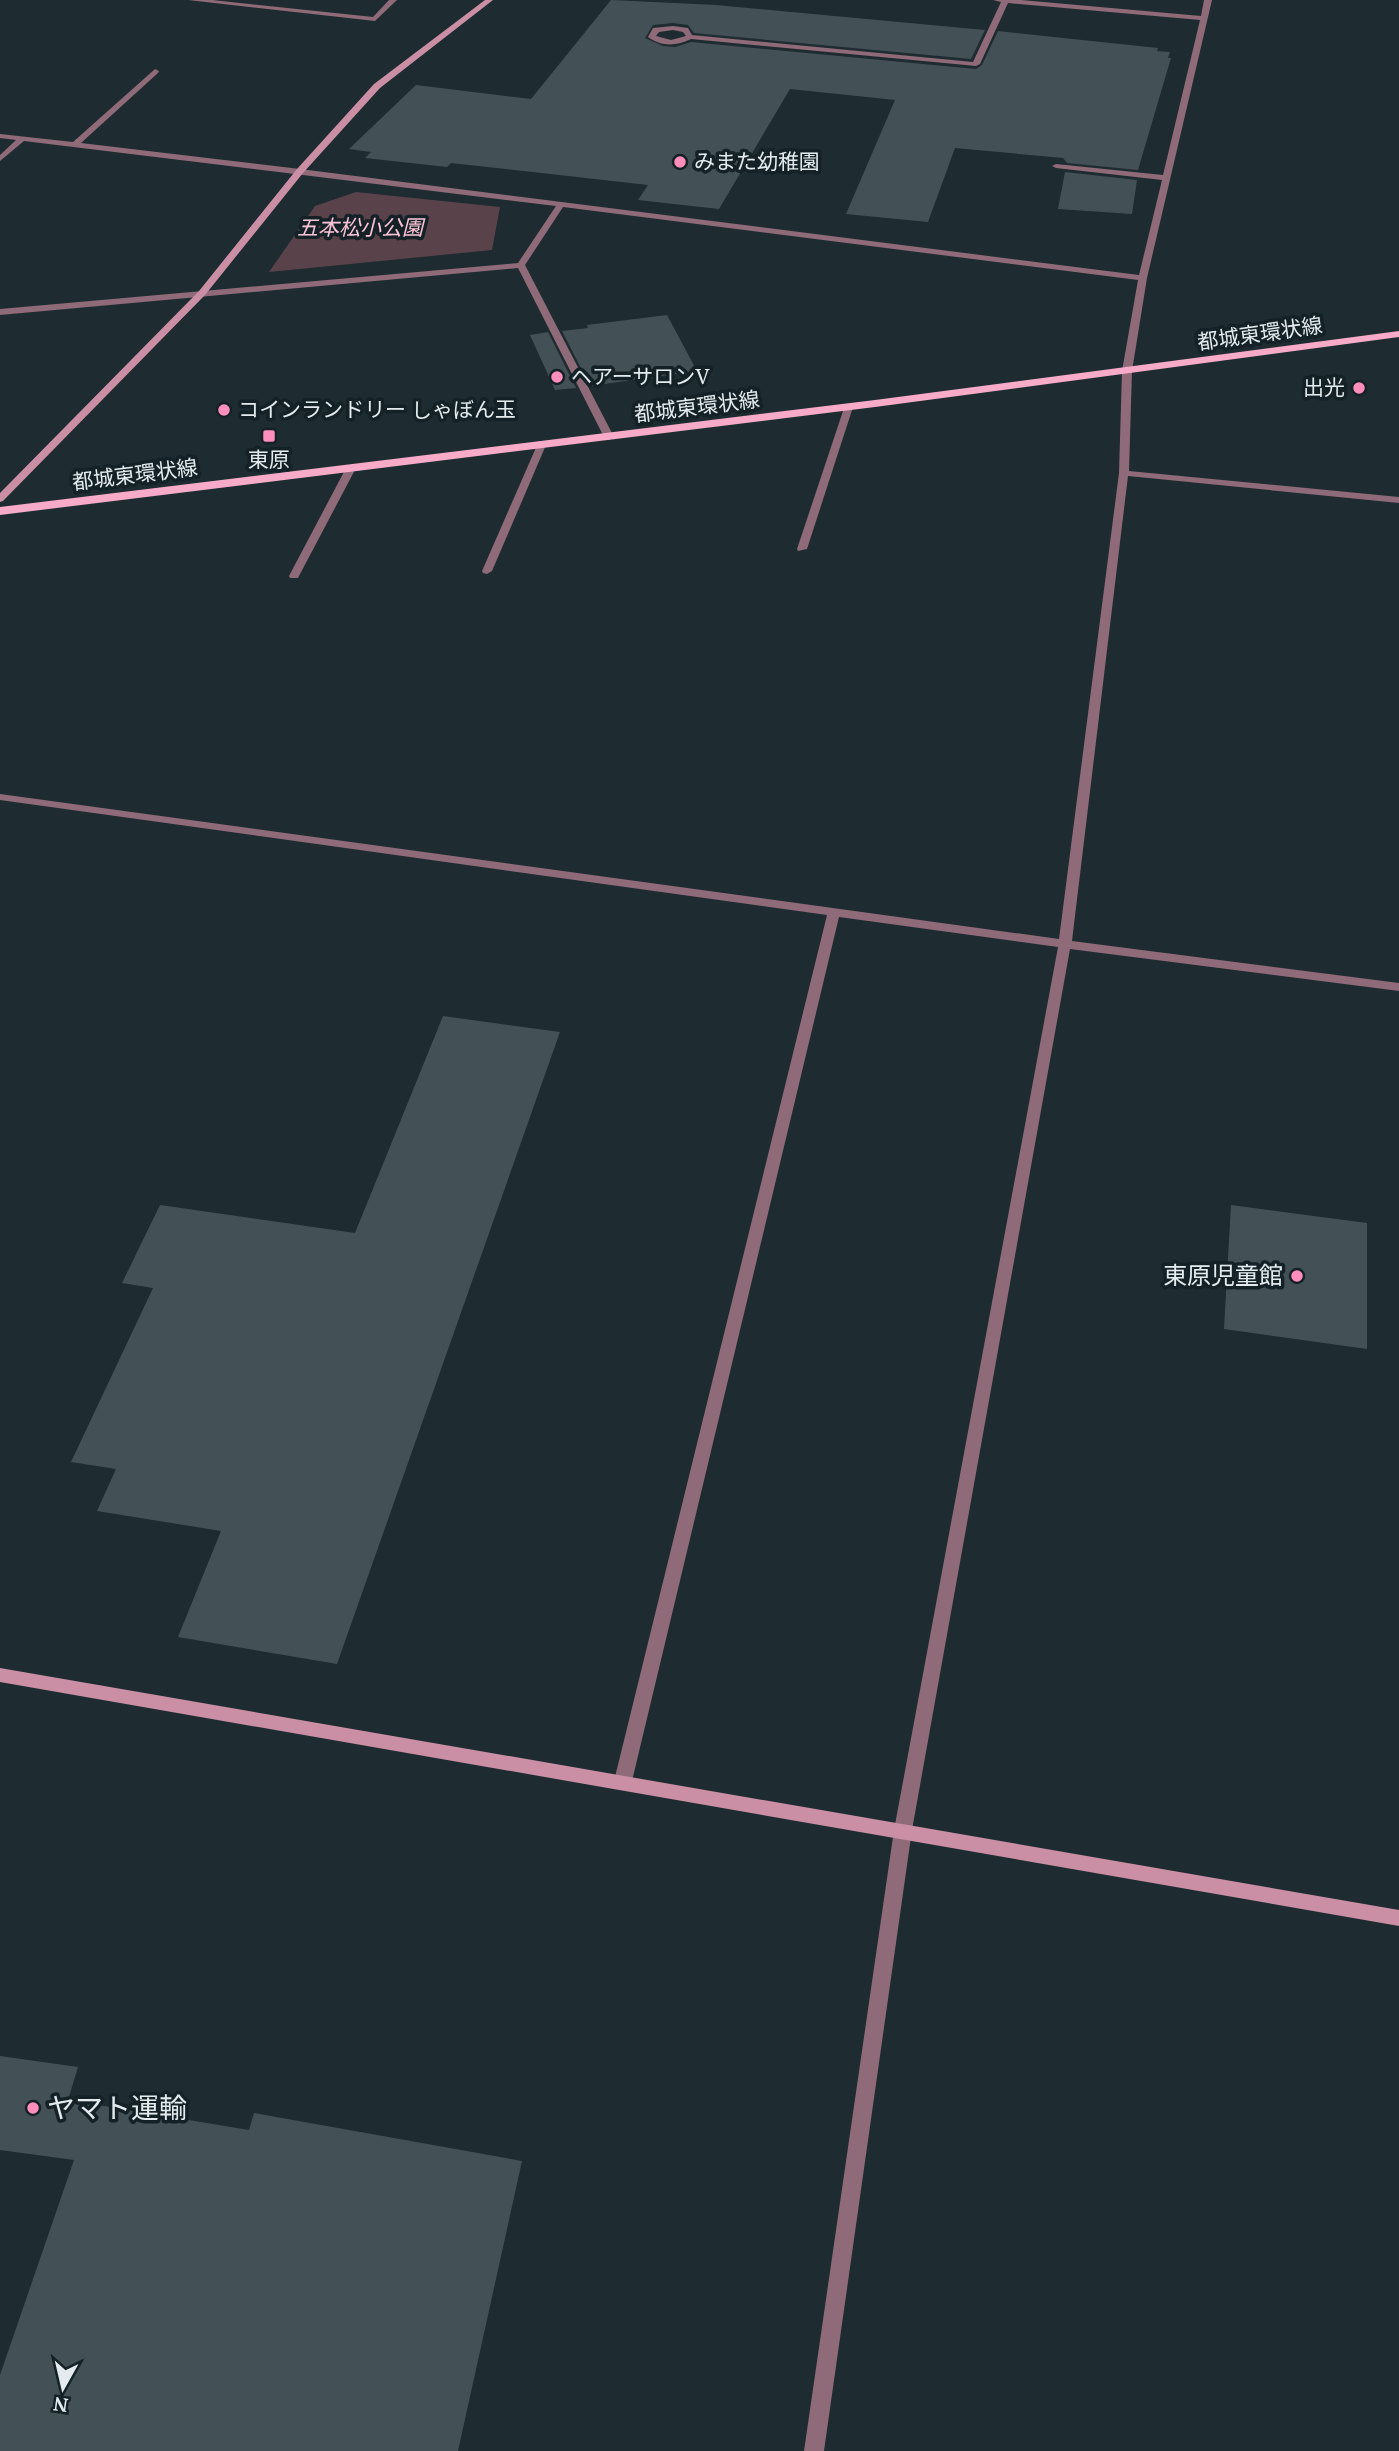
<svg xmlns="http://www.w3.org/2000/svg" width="1399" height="2451" font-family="'PT Serif','Noto Sans JP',serif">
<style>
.green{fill:#5a424b}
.building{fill:#435156}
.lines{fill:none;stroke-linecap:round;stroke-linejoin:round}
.street{fill:#8f6a78;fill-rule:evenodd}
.secondary{fill:#ca8fa5;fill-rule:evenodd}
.primary{fill:#f7abc8;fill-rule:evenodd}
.poi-dot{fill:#fe8ebc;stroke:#142126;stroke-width:2.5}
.labels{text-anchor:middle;stroke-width:7;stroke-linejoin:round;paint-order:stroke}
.far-poi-label{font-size:21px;fill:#e3ebee;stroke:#142126;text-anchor:start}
.far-park-label{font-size:21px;font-style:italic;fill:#fac3d7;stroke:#142126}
.far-street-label{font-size:21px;fill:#e3ebee;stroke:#142126}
.poi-label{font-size:24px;fill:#e3ebee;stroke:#142126;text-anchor:end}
.near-poi-label{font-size:28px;fill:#e3ebee;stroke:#142126;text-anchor:start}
</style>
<rect width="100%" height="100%" fill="#1e2b30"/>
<!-- green -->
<path class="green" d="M356 192 500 207 492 250 269 272 315 206Z"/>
<!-- building -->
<g class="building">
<path d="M611 0 716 5 985 30 971 59 694 33 688 25 673 23 653 25 645 38 663 46 675 47 691 42 976 69 982 65 998 31 1158 48 1157 51 1170 52 1168 58H1171L1138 170 1067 163 1063 158 955 148 928 222 846 214 895 100 790 89 719 209 638 200 648 185 451 163 447 167 365 158 371 152 349 149 416 85 531 99Z"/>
<path d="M1065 172 1137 180 1132 214 1058 209Z"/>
<path d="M667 315 697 371 590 386 562 331 588 328 587 325Z"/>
<path d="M548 332 576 388 555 390 530 335Z"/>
<path d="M443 1016 560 1032 337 1664 178 1637 221 1531 97 1511 116 1469 71 1462 153 1288 122 1283 160 1205 355 1233Z"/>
<path d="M1231 1205 1367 1223V1349L1224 1329Z"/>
<path d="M0 2056 78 2067 68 2100 249 2130 254 2113 522 2161 458 2451H0V2375L74 2160 0 2150Z"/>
</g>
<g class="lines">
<!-- street -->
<g class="street">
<path d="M188 0H212L373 17 389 0H397L375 21Z"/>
<path d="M993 0H1021L1201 16 1204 0H1212L1147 278 1132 371 1129 471 1399 497V503L1128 476 1072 941 1399 983V991L1070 949 912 1830 824 2451H804L894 1830 1058 947 839 917 632 1781 629 1786 623 1789 617 1786 614 1781 827 915 0 800V794L1059 939 1119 473 1122 371 1138 280 563 207 525 265 614 437 609 440 604 437 518 268 0 315V309L518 263 556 206 24 141 0 161V155L16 140 0 138V134L73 142 155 69 159 71 158 73 81 143 300 169 1139 275 1162 180 1056 168 1052 166 1056 164 1163 175 1200 20 1008 3 980 64 976 66 691 39C677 46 661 47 648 37L653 28 673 26 688 28 692 35 973 62 1001 2ZM673 30 683 32 686 36 671 40 656 36 659 32Z"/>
<path d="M845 405 853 407 807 549 798 551 797 549Z"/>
<path d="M538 443 546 445 492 571 487 574 483 573 482 571Z"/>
<path d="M351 465 356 468 299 576 298 578H290L289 576 346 468Z"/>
</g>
<!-- secondary -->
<g class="secondary">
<path d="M485 0H493L380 88 303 173 205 295 3 501 0 502V493L199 291 297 169 374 84Z"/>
<path d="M0 1668 1399 1910V1926L0 1682Z"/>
</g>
<!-- primary -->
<path class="primary" d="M1399 331V337L875 407 0 515V507L875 400Z"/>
</g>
<!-- markers -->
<g class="poi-dot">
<circle cx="680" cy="162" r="7"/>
<circle cx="557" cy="377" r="7"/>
<circle cx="1359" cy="388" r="7"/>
<circle cx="224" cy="410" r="7"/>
<rect x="262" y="429" width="14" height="14" rx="3.5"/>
<circle cx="1297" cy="1276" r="7"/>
<circle cx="33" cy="2108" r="7"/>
</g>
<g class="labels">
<!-- far-poi labels -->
<g class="far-poi-label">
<text x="694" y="169">みまた幼稚園</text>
<text x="571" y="384">ヘアーサロンV</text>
<text x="1345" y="395" text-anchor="end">出光</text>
<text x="238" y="417">コインランドリー しゃぼん玉</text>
<text x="269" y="467" text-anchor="middle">東原</text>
</g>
<!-- far-park labels -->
<g class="far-park-label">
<text x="360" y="235">五本松小公園</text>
</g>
<!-- far-street labels -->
<g class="far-street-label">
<text transform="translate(1260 334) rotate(-8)" y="7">都城東環状線</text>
<text transform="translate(697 407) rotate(-7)" y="7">都城東環状線</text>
<text transform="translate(135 475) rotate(-7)" y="7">都城東環状線</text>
</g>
<!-- poi labels -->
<g class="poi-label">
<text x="1283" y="1284">東原児童館</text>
</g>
<!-- near-poi labels -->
<g class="near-poi-label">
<text x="47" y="2118">ヤマト運輸</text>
</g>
</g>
<!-- north arrow -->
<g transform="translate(63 2388) rotate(188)" stroke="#142126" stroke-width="5" paint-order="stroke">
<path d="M0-5L12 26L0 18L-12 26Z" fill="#e3ebee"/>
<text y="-10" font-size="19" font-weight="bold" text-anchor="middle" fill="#e3ebee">N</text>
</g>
</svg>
